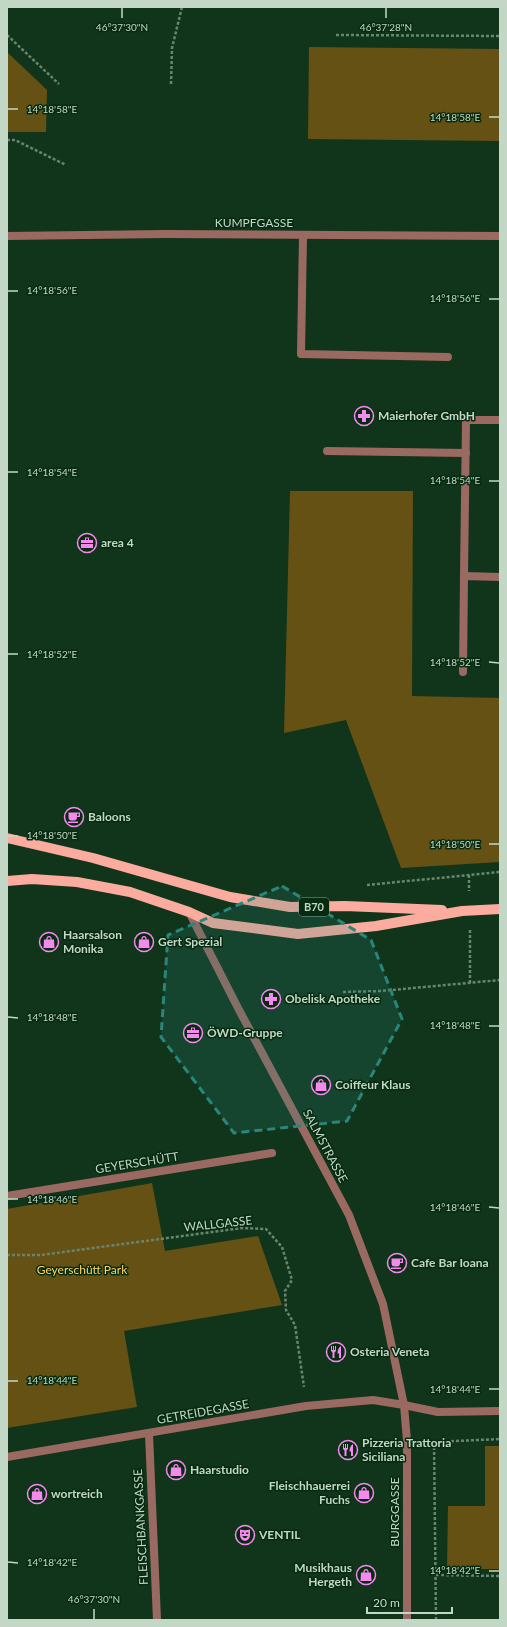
<svg xmlns="http://www.w3.org/2000/svg" width="507" height="1627" font-family="Lato,sans-serif">
<style>
.green{fill:#655114}
.lines{fill:none;stroke-linecap:round;stroke-linejoin:round}
.path{stroke:#698570;stroke-width:2.5;stroke-dasharray:3 2;stroke-linecap:butt}
.service{stroke:#9a6a62;stroke-width:8}
.pedestrian{stroke:#9a6a62;stroke-width:8}
.minor{stroke:#9a6a62;stroke-width:8}
.primary{stroke:#fcac9f;stroke-width:10}
.marked{fill:#2a857b;fill-opacity:0.2;stroke:#2a857b;stroke-width:3;stroke-dasharray:8 5;stroke-linejoin:round}
.ticks{fill:none;stroke:#c3d7c6;stroke-width:1.5}
.labels{text-anchor:middle;stroke-width:3;stroke-linejoin:round;paint-order:stroke}
.shield{fill:#062b11;stroke:#8aa390;stroke-width:1}
.shield-label{font-size:11px;font-weight:bold;fill:#c3d7c6}
.street-label{font-size:12px;fill:#c3d7c6;stroke:#062b11}
.poi-label{font-size:12px;font-weight:bold;fill:#c3d7c6;stroke:#062b11;text-anchor:start}
.park-label{font-size:12px;fill:#fdd564;stroke:#062b11}
.ticks-label{font-size:10px;text-anchor:middle;fill:#c3d7c6;stroke:#062b11;stroke-width:3;stroke-linejoin:round;paint-order:stroke}
</style>
<rect width="100%" height="100%" fill="#11351b"/>
<!-- green -->
<g class="green">
<path d="M309 47 500 49V141L308 139Z"/>
<path d="M7 52 47 90 46 132H7Z"/>
<path d="M290 491H413L412 696 500 698V862L401 868 346 720 284 733Z"/>
<path d="M152 1183 165 1251 258 1236 282 1305 124 1331 137 1407 7 1428V1209Z"/>
<path d="M485 1446H500V1569H447L448 1506H485Z"/>
</g>
<g class="lines">
<!-- path -->
<g class="path">
<path d="M7 35 59 84"/>
<path d="M336 35 500 36"/>
<path d="M171 84 172 48 182 7"/>
<path d="M7 140H15L66 165"/>
<path d="M469 875V891"/>
<path d="M367 885 500 872"/>
<path d="M470 983V930"/>
<path d="M343 992 381 991 500 980"/>
<path d="M7 1255H41L242 1228 266 1229 282 1247 292 1280 285 1291 286 1310 295 1325 304 1387"/>
<path d="M436 1575 500 1576"/>
<path d="M436 1620 434 1442 500 1439"/>
</g>
<!-- service -->
<g class="service">
<path d="M303 235 301 354 448 357"/>
<path d="M327 451 466 453"/>
<path d="M464 576 466 420H500"/>
<path d="M463 672 464 576 500 577"/>
</g>
<!-- pedestrian -->
<path class="pedestrian" d="M149 1434 157 1620"/>
<!-- minor -->
<g class="minor">
<path d="M7 236 165 234 500 236"/>
<path d="M189 912 238 1008 349 1215 383 1304 404 1405 407 1441V1620"/>
<path d="M7 1196 272 1153"/>
<path d="M7 1457 306 1406 373 1400 404 1405 438 1412 500 1411"/>
</g>
<!-- primary -->
<g class="primary">
<path d="M7 838 93 858 230 897 290 907 345 906 442 910"/>
<path d="M7 881 32 879 77 882 130 892 189 912 213 923 298 934 376 926 462 911 500 909"/>
</g>
</g>
<!-- marked area -->
<path class="marked" d="M282 886 371 940 402 1019 347 1121 234 1133 161 1037 168 935Z"/>
<!-- ticks -->
<path class="ticks" d="M122 18V8M386 18V8M8 109H18M489 117H499M8 291H18M489 299H499M8 472H18M489 481H499M8 654H18M489 662 499 663M8 836H18M489 844H499M8 1017 18 1018M489 1026H499M8 1199H18M489 1207 499 1208M8 1381H18M489 1389H499M8 1562 18 1563M489 1571H499M94 1619V1609"/>
<!-- icons -->
<defs>
<symbol id="pharmacy-ring" viewBox="-11 -11 22 22"><circle r="9.5" fill="#062b11" stroke="#f689ee" stroke-width="1.5"/><path d="M-2-6h4v4h4v4h-4v4h-4v-4h-4v-4h4Z" fill="#f689ee"/></symbol>
<symbol id="office-ring" viewBox="-11 -11 22 22"><circle r="9.5" fill="#062b11" stroke="#f689ee" stroke-width="1.5"/><path d="M-6-3h4V-5.5h4V-3h4V5H-6ZM-1-4.5V-3h2v-1.5ZM-6 0V1H6V0Z" fill="#f689ee"/></symbol>
<symbol id="cafe-ring" viewBox="-11 -11 22 22"><circle r="9.5" fill="#062b11" stroke="#f689ee" stroke-width="1.5"/><path d="M-5.5-4.5H6V0H3Q3 3.5 0 3.5H-2.5Q-5.5 3.5-5.5 0ZM3-3.2v2h1.7v-2ZM-6 4.5H4V6H-6Z" fill="#f689ee"/></symbol>
<symbol id="shop-ring" viewBox="-11 -11 22 22"><circle r="9.5" fill="#062b11" stroke="#f689ee" stroke-width="1.5"/><path d="M-5-2.5h2.3a2.7 3.5 0 0 1 5.4 0H5L5.5 6h-11ZM-1.5-2.5h3a1.5 2.3 0 0 0-3 0Z" fill="#f689ee"/></symbol>
<symbol id="restaurant-ring" viewBox="-11 -11 22 22"><circle r="9.5" fill="#062b11" stroke="#f689ee" stroke-width="1.5"/><path d="M-5-6h1v4h1v-4h1v4h1v-4h1v5L-1.5 .5V6h-2V.5L-5-1ZM5-6V6H3V1.5H1.5Q1.5-4 5-6Z" fill="#f689ee"/></symbol>
<symbol id="theatre-ring" viewBox="-11 -11 22 22"><circle r="9.5" fill="#062b11" stroke="#f689ee" stroke-width="1.5"/><path d="M-5-5.5Q0-4 5-5.5V0Q5 5 0 6Q-5 5-5 0ZM-3.3-2.5H-1v1.5H-3.3ZM1-2.5H3.3v1.5H1ZM-2.8 1Q0 5.5 2.8 1Z" fill="#f689ee"/></symbol>
</defs>
<g fill-rule="evenodd">
<use href="#pharmacy-ring" x="353" y="405" width="22" height="22"/>
<use href="#office-ring" x="76" y="532" width="22" height="22"/>
<use href="#cafe-ring" x="63" y="806" width="22" height="22"/>
<use href="#shop-ring" x="38" y="931" width="22" height="22"/>
<use href="#shop-ring" x="133" y="931" width="22" height="22"/>
<use href="#pharmacy-ring" x="260" y="988" width="22" height="22"/>
<use href="#office-ring" x="182" y="1022" width="22" height="22"/>
<use href="#shop-ring" x="310" y="1074" width="22" height="22"/>
<use href="#cafe-ring" x="386" y="1252" width="22" height="22"/>
<use href="#restaurant-ring" x="325" y="1341" width="22" height="22"/>
<use href="#restaurant-ring" x="337" y="1439" width="22" height="22"/>
<use href="#shop-ring" x="165" y="1459" width="22" height="22"/>
<use href="#shop-ring" x="353" y="1482" width="22" height="22"/>
<use href="#shop-ring" x="26" y="1483" width="22" height="22"/>
<use href="#theatre-ring" x="234" y="1524" width="22" height="22"/>
<use href="#shop-ring" x="355" y="1564" width="22" height="22"/>
</g>
<g class="labels">
<!-- shield labels -->
<rect class="shield" x="299" y="898" width="30" height="18" rx="3"/>
<g class="shield-label">
<text x="314" y="911">B70</text>
</g>
<!-- street labels -->
<g class="street-label">
<text x="254" y="227">KUMPFGASSE</text>
<text transform="translate(325 1146) rotate(62)" y="4">SALMSTRASSE</text>
<text transform="translate(137 1163) rotate(-9)" y="4">GEYERSCHÜTT</text>
<text transform="translate(218 1224) rotate(-6)" y="4">WALLGASSE</text>
<text transform="translate(203 1412) rotate(-10)" y="4">GETREIDEGASSE</text>
<text transform="translate(395 1512) rotate(-90)" y="4">BURGGASSE</text>
<text transform="translate(141 1527) rotate(-93)" y="4">FLEISCHBANKGASSE</text>
</g>
<!-- poi labels -->
<g class="poi-label">
<text x="378" y="420">Maierhofer GmbH</text>
<text x="101" y="547">area 4</text>
<text x="88" y="821">Baloons</text>
<text x="63" y="939">Haarsalson<tspan x="63" dy="14">Monika</tspan></text>
<text x="158" y="946">Gert Spezial</text>
<text x="285" y="1003">Obelisk Apotheke</text>
<text x="207" y="1037">ÖWD-Gruppe</text>
<text x="335" y="1089">Coiffeur Klaus</text>
<text x="411" y="1267">Cafe Bar Ioana</text>
<text x="350" y="1356">Osteria Veneta</text>
<text x="362" y="1447">Pizzeria Trattoria<tspan x="362" dy="14">Siciliana</tspan></text>
<text x="190" y="1474">Haarstudio</text>
<text x="350" y="1490" text-anchor="end">Fleischhauerrei<tspan x="350" dy="14">Fuchs</tspan></text>
<text x="51" y="1498">wortreich</text>
<text x="259" y="1539">VENTIL</text>
<text x="352" y="1572" text-anchor="end">Musikhaus<tspan x="352" dy="14">Hergeth</tspan></text>
</g>
<!-- park labels -->
<g class="park-label">
<text x="82" y="1274">Geyerschütt Park</text>
</g>
</g>
<g class="ticks-label">
<text x="122" y="31">46°37'30"N</text>
<text x="386" y="31">46°37'28"N</text>
<text x="52" y="113">14°18'58"E</text>
<text x="455" y="121">14°18'58"E</text>
<text x="52" y="294">14°18'56"E</text>
<text x="455" y="302">14°18'56"E</text>
<text x="52" y="476">14°18'54"E</text>
<text x="455" y="484">14°18'54"E</text>
<text x="52" y="658">14°18'52"E</text>
<text x="455" y="666">14°18'52"E</text>
<text x="52" y="839">14°18'50"E</text>
<text x="455" y="848">14°18'50"E</text>
<text x="52" y="1021">14°18'48"E</text>
<text x="455" y="1029">14°18'48"E</text>
<text x="52" y="1203">14°18'46"E</text>
<text x="455" y="1211">14°18'46"E</text>
<text x="52" y="1384">14°18'44"E</text>
<text x="455" y="1393">14°18'44"E</text>
<text x="52" y="1566">14°18'42"E</text>
<text x="455" y="1574">14°18'42"E</text>
<text x="94" y="1603">46°37'30"N</text>
</g>
<!-- border -->
<rect width="507" height="1627" fill="none" stroke="#c3d7c6" stroke-width="16"/>
<!-- scale -->
<path d="M367 1607v6h85v-6" fill="none" stroke="#c3d7c6" stroke-width="2"/>
<text x="373" y="1607" font-size="12" fill="#c3d7c6" stroke="#062b11" stroke-width="3" paint-order="stroke">20 m</text>
</svg>
